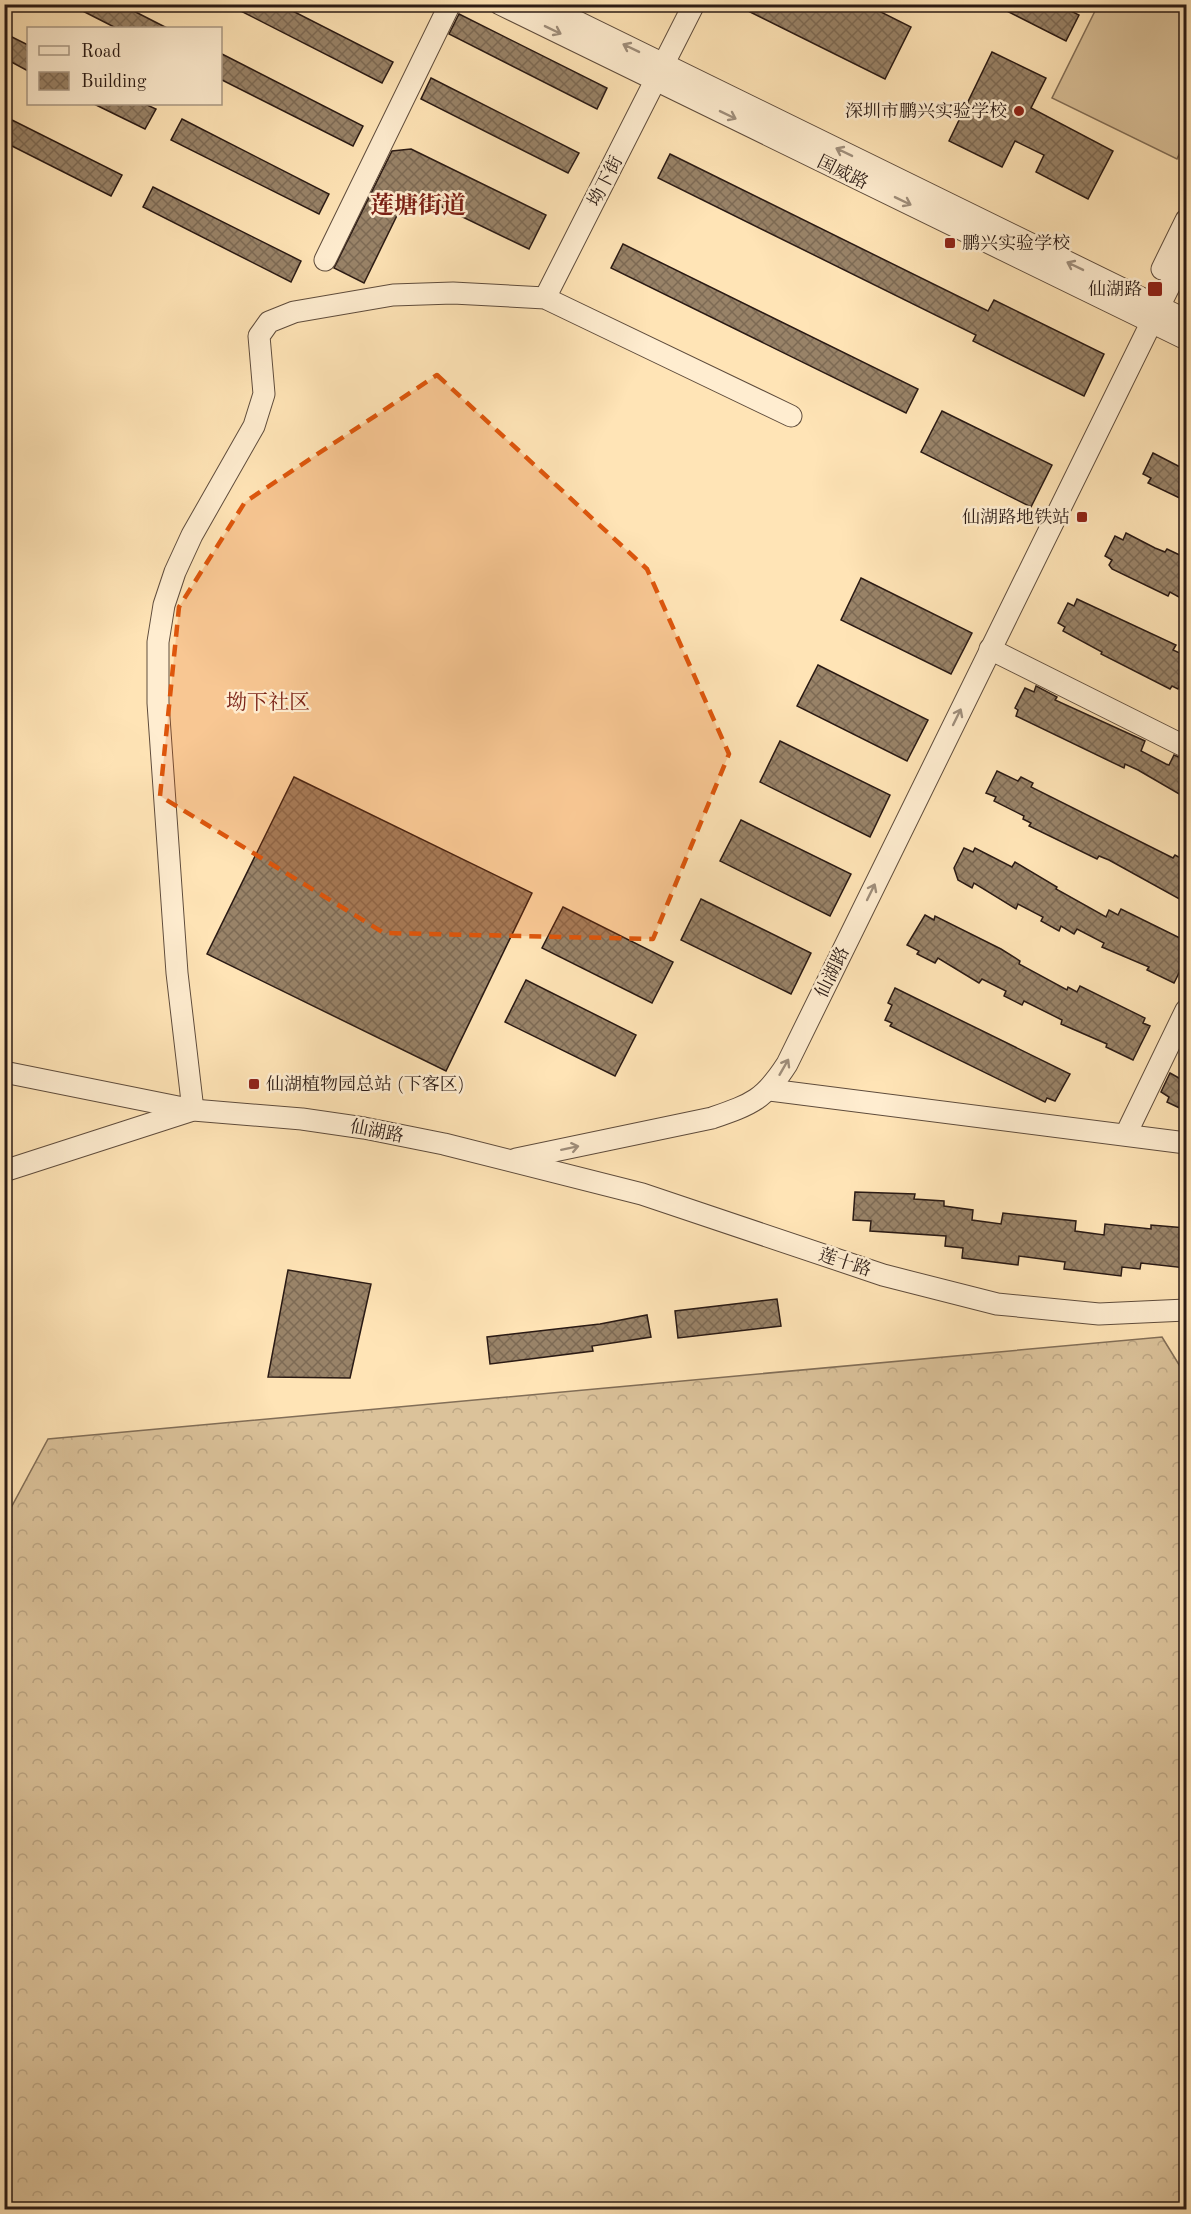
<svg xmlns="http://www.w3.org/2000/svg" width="1191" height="2214" font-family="'Old Standard TT','Noto Serif SC',serif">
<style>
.forest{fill:url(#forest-crowns);stroke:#826e57;stroke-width:1.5}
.pitch{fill:#dbc29a;stroke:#826e57;stroke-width:1.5}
.building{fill:url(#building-cross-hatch);stroke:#2a1a14;stroke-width:1.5}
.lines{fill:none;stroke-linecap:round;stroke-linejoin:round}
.minor-casing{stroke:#5f4c3c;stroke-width:23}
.minor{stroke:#ffedd0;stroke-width:21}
.oneway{stroke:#9f8e7b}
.marked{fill:#de560c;fill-opacity:0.2;stroke:#de560c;stroke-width:4.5;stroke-dasharray:12 8;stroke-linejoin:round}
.poi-dot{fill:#8f2418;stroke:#ffedd0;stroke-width:2}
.labels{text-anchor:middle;stroke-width:5;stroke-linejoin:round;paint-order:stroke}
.poi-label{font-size:18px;fill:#2a1a14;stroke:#ffedd0;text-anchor:end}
.street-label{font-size:18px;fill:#2a1a14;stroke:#ffedd0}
.quarter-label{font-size:21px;fill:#7a1f14;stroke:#ffedd0}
.district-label{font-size:24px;font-weight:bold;fill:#7a1f14;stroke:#ffedd0}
</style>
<defs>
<pattern id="forest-crowns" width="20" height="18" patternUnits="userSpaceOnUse" patternTransform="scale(1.5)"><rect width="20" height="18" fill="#dbc29a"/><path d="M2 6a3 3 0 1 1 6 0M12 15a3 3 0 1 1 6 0" fill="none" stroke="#bca684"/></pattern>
<pattern id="building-cross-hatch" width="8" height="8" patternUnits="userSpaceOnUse" patternTransform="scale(1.5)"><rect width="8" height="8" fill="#998368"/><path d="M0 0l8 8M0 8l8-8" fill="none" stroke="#7d6a54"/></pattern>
</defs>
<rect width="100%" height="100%" fill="#ffe4b6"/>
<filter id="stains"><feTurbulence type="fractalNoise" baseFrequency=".00333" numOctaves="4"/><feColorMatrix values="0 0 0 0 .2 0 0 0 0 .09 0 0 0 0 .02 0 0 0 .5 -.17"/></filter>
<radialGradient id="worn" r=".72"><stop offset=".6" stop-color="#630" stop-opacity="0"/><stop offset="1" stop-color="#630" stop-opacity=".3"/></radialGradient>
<!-- forest -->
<path class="forest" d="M1162 1337 1186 1376V2209H5V1519L48 1439Z"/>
<!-- pitch -->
<path class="pitch" d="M1098 5H1186V139L1177 159 1052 98Z"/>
<!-- building -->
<g class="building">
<path d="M69 4H120L167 28H116Z"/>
<path d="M227 4H279L393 62 382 83Z"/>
<path d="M734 4H865L911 27 885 79Z"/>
<path d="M993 4H1057L1079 15 1066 41Z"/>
<path d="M459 14 607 88 597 109 449 34Z"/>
<path d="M4 33 28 45V71L4 58Z"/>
<path d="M992 52 1046 78 1031 108 1113 151 1088 199 1036 172 1044 155 1015 141 1002 167 949 141Z"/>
<path d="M220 53 363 126 353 146 220 79Z"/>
<path d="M431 78 579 153 568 173 421 99Z"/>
<path d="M94 104H145L156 109 145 129Z"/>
<path d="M4 116 122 175 111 196 4 142Z"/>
<path d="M182 119 329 194 319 214 171 140Z"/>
<path d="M411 149 546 215 529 249 409 191 364 283 334 268 392 151Z"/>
<path d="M670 154 988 311 994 300 1104 354 1084 396 973 341 976 335 658 178Z"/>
<path d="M153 187 301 261 291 282 143 207Z"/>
<path d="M623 244 918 389 906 413 611 268Z"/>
<path d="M942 411 1052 465 1031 507 921 452Z"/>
<path d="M1153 453 1186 470V501L1148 483 1151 478 1143 474Z"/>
<path d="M1126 533 1155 548 1165 552 1167 549 1186 558V601L1170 592 1168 596 1112 569 1109 565 1112 560 1105 556 1115 536 1123 540Z"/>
<path d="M861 578 972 633 951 674 841 620Z"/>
<path d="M1077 599 1176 645 1173 650 1186 656V671L1178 689 1172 686 1170 689 1101 654 1102 652 1063 631 1065 627 1058 623 1068 603 1074 606Z"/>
<path d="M818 665 928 720 907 761 797 706Z"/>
<path d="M1036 686 1057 697 1055 700 1145 741 1141 751 1166 764 1169 765 1174 755 1186 760V798L1138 770 1125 764 1124 768 1016 716 1018 710 1015 708 1025 688 1034 692Z"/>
<path d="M780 741 890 795 870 837 760 782Z"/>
<path d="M997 771 1018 781 1021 777 1033 783 1031 787 1173 858 1175 855 1186 861V893L1183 901 1109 860 1099 856 1097 859 1029 826 1031 823 1023 819 1024 816 994 801 996 797 986 793Z"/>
<path d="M294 777 532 893 446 1071 207 954Z"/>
<path d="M741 820 851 874 830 916 720 861Z"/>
<path d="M964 848 973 852 975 848 1012 867 1015 862 1057 887 1056 889 1106 917 1109 910 1118 915 1121 909 1186 941V959L1174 983 1147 970 1149 967 1102 947 1104 943 1077 929 1074 934 1061 926 1059 931 1041 921 1043 917 1018 904 1016 909 974 883 972 888 958 880 954 868Z"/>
<path d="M701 899 811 953 791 994 681 940Z"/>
<path d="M563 907 673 962 652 1003 542 948Z"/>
<path d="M925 915 934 920 935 916 1001 949 1020 961 1019 964 1067 990 1068 987 1077 992 1080 986 1145 1018 1143 1023 1150 1026 1133 1060 1106 1047 1107 1044 1061 1024 1062 1020 1024 1001 1022 1005 1004 996 1006 991 982 979 979 983 938 958 935 963 917 954 919 951 907 945Z"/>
<path d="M526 980 636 1035 615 1076 505 1022Z"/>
<path d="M895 988 1070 1074 1055 1101 1047 1098 1045 1102 890 1026 892 1023 885 1020 892 1005 888 1003Z"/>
<path d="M1170 1073 1186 1082V1111L1167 1102 1169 1097 1161 1092Z"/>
<path d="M855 1192 915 1194 914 1199 944 1201V1206L973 1210 972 1220 1001 1224 1003 1213 1076 1221 1075 1231 1104 1235 1105 1224 1151 1229V1225L1186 1228V1268L1141 1263 1140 1269 1122 1267 1121 1276 1064 1269 1065 1262 1019 1256 1018 1265 962 1258 963 1248 945 1246 946 1236 870 1231 871 1221 853 1220Z"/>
<path d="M288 1270 371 1284 350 1378 268 1377Z"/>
<path d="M777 1299 781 1326 678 1338 675 1311Z"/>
<path d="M647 1315 651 1337 592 1346 593 1351 490 1364 487 1337 600 1324Z"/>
</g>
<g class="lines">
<defs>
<g id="minor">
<path d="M500 4 1186 339"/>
<path d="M541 4 1186 320"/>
<path d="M325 260 450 4"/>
<path d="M1162 269 1186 220"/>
<path d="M545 298 694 4"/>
<path d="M990 649 1186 747"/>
<path d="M4 1072 193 1110 177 973 158 703V642L164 605 175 572 192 535 254 426 264 394 259 336 269 322 294 312 393 295 453 293 545 298 791 416"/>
<path d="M770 1090 1186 1143"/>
<path d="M1126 1134 1186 1010"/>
<path d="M516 1159 712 1118C752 1104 764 1100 787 1064L1186 252"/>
<path d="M4 1171 193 1110 302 1119 364 1128 444 1144 642 1194 883 1275 997 1304 1099 1314 1186 1310"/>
</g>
</defs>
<!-- minor casing -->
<use href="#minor" class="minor-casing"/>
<!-- minor -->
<use href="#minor" class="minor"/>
</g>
<!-- one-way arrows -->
<defs><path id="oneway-shaft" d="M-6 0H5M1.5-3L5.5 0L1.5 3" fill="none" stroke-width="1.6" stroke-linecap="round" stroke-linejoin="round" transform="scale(1.5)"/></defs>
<g class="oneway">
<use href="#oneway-shaft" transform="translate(553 30) rotate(26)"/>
<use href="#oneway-shaft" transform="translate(631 48) rotate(-154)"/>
<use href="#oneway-shaft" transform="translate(728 115) rotate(26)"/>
<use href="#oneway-shaft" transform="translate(844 152) rotate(-154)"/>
<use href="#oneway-shaft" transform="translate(903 201) rotate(26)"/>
<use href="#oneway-shaft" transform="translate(1075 266) rotate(-154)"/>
<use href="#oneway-shaft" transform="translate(957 717) rotate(-64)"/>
<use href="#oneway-shaft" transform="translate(871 892) rotate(-64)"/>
<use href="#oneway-shaft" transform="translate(784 1067) rotate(-60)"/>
<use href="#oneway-shaft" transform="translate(570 1148) rotate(-12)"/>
</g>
<!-- marked area -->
<path class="marked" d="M437 375 647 569 729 754 653 939 384 933 160 796 179 607 245 502Z"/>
<!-- markers -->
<g class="poi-dot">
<circle cx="1019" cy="111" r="6"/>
<rect x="944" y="237" width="12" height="12" rx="3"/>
<rect x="1147" y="281" width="16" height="16" rx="3"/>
<rect x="1076" y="511" width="12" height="12" rx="3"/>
<rect x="248" y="1078" width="12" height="12" rx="3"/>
</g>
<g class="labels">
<!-- poi labels -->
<g class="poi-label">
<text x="1007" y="117">深圳市鹏兴实验学校</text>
<text x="962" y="249" text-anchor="start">鹏兴实验学校</text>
<text x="1142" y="295">仙湖路</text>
<text x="1070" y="523">仙湖路地铁站</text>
<text x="266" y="1090" text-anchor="start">仙湖植物园总站 (下客区)</text>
</g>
<!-- street labels -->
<g class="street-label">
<text transform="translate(843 172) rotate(26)" y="6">国威路</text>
<text transform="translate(605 181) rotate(-63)" y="6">坳下街</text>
<text transform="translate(832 972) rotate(-64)" y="6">仙湖路</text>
<text transform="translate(377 1131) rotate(11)" y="6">仙湖路</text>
<text transform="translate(845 1262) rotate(18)" y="6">莲十路</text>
</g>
<!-- quarter labels -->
<g class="quarter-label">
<text x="268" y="709">坳下社区</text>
</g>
<!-- district labels -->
<g class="district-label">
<text x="418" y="213">莲塘街道</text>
</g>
</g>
<!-- margin -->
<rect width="1191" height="2214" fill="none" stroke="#ffe4b6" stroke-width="24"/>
<rect x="6" y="6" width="1179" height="2202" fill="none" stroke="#2a1a14" stroke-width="3"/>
<rect x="12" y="12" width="1167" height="2190" fill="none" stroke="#2a1a14" stroke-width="1.5"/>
<!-- legend -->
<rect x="27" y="27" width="195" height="78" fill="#ffedd0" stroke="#aa9985" stroke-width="1.5"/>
<rect x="39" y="46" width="30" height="9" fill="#ffedd0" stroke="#aa9985" stroke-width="1.5"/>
<text x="81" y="57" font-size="18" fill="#2a1a14">Road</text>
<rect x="39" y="72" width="30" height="18" fill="url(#building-cross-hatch)" stroke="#aa9985" stroke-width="1.5"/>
<text x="81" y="87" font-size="18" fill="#2a1a14">Building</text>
<rect width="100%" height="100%" filter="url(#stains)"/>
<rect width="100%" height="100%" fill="url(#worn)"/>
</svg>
